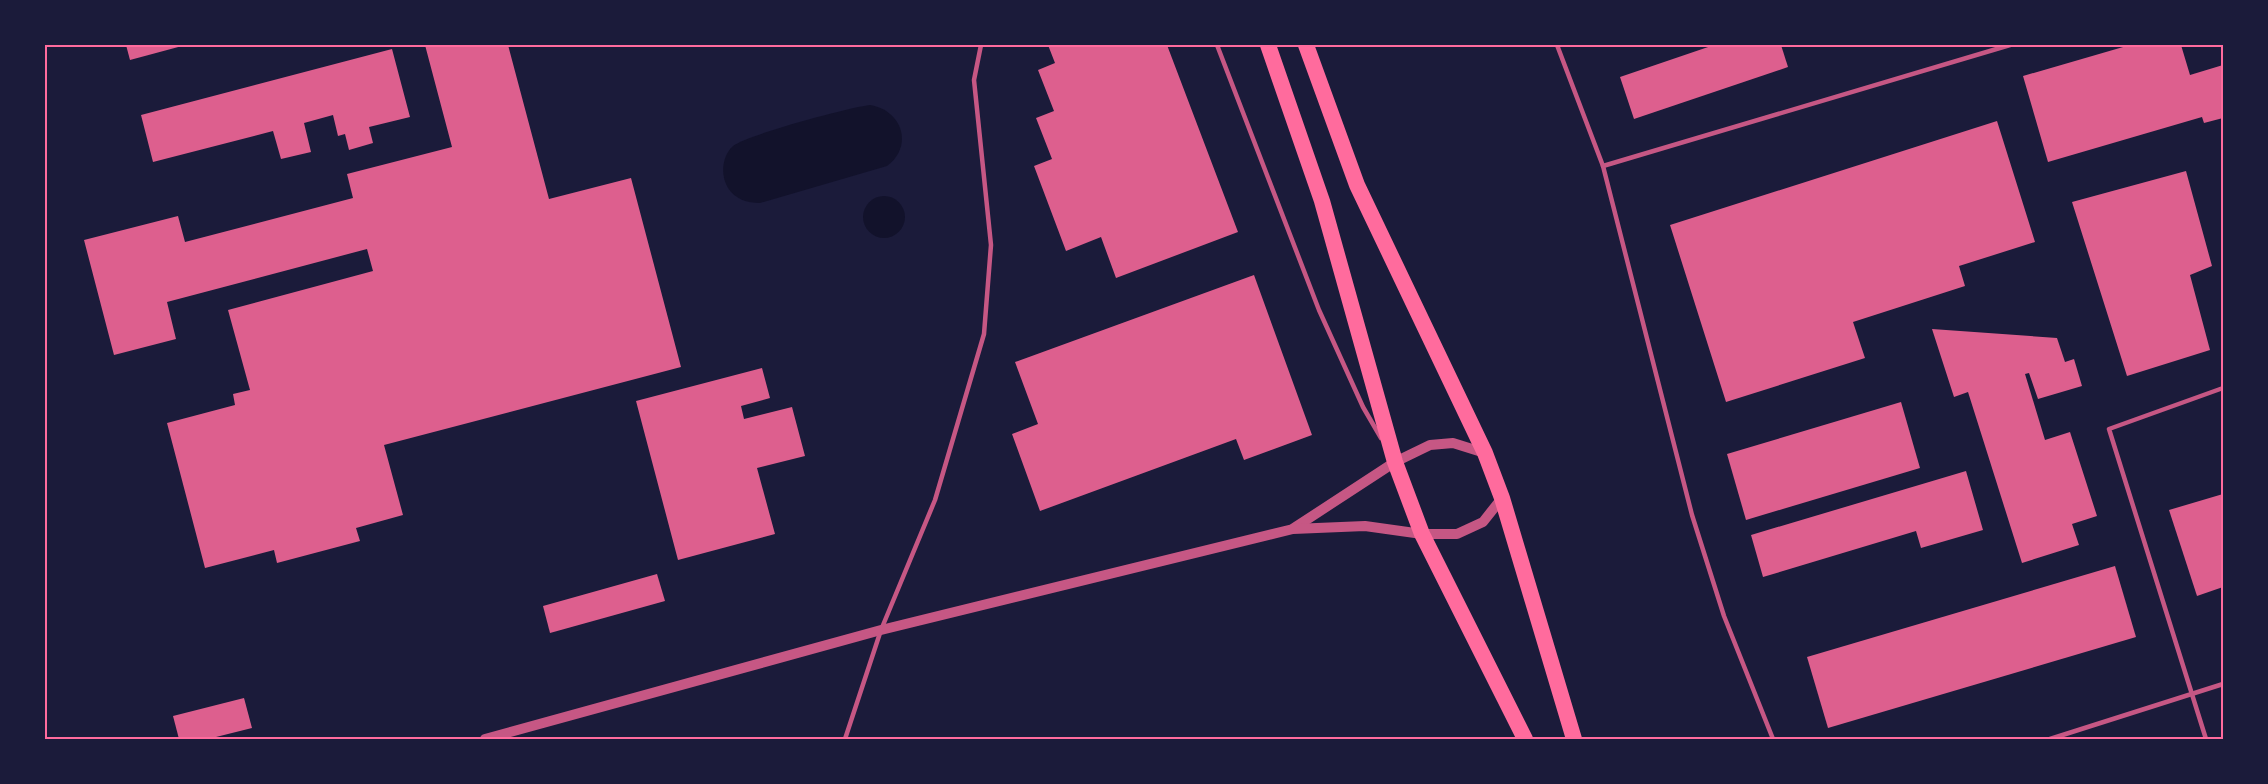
<svg xmlns="http://www.w3.org/2000/svg" width="2268" height="784" font-family="'IBM Plex Sans',sans-serif">
<style>
.water{fill:#12122b}
.building{fill:#dd5f8e}
.lines{fill:none;stroke-linecap:round;stroke-linejoin:round}
.service{stroke:#c65784;stroke-width:4.5}
.tertiary{stroke:#c65784;stroke-width:10}
.trunk{stroke:#ff6b9d;stroke-width:16}
.neatline{fill:none;stroke:#ff6b9d;stroke-width:2}
</style>
<rect width="100%" height="100%" fill="#1b1b3a"/>
<!-- water -->
<g class="water">
<path d="M870 105C902 110 914 146 887 166L760 203C747 203 735 199 728 188 720 175 722 156 733 146 746 135 851 107 870 105Z"/>
<circle cx="884" cy="217" r="21"/>
</g>
<!-- building -->
<g class="building">
<path d="M126 45H182V46L130 60Z"/>
<path d="M425 45H508L549 199 631 178 681 367 384 445 403 515 356 528 360 541 277 563 274 550 205 568 167 423 235 405 233 394 250 390 228 310 373 271 367 249 167 302 176 339 114 355 84 240 178 216 185 242 353 198 347 174 452 147Z"/>
<path d="M1048 45H1167L1238 232 1116 278 1101 237 1066 251 1034 166 1052 159 1036 118 1054 111 1038 70 1055 63Z"/>
<path d="M1714 45H1781L1788 67 1634 119 1620 77Z"/>
<path d="M2130 45H2181L2190 75 2223 65V118L2204 123 2202 117 2048 162 2023 76Z"/>
<path d="M392 49 410 117 369 127 373 143 349 150 345 134 338 136 333 115 304 123 311 152 281 159 273 131 153 162 141 115Z"/>
<path d="M1997 121 2035 242 1959 266 1965 286 1853 322 1865 358 1726 402 1670 225Z"/>
<path d="M2186 171 2212 266 2190 275 2210 350 2127 376 2072 202Z"/>
<path d="M1254 275 1312 435 1244 460 1236 439 1040 511 1012 434 1038 424 1015 362Z"/>
<path d="M1932 329 2057 338 2065 362 2074 359 2082 386 2038 399 2029 373 2025 374 2045 440 2070 432 2097 516 2072 524 2079 545 2022 563 1968 392 1954 397Z"/>
<path d="M762 368 770 398 741 406 744 419 792 407 805 456 757 468 775 534 678 560 636 401Z"/>
<path d="M1901 402 1920 468 1746 520 1727 454Z"/>
<path d="M1966 471 1983 530 1921 548 1916 531 1763 577 1751 535Z"/>
<path d="M2223 494V587L2197 596 2169 510Z"/>
<path d="M2115 566 2136 637 1828 728 1807 657Z"/>
<path d="M657 574 665 601 550 633 543 606Z"/>
<path d="M244 698 252 728 208 739H179L173 716Z"/>
</g>
<g class="lines">
<!-- service -->
<g class="service">
<path d="M1217 45 1319 310 1363 407 1381 438"/>
<path d="M1557 45 1603 166 1692 515 1724 616 1773 739"/>
<path d="M1603 166 2010 45"/>
<path d="M845 739 881 630 935 500 984 334 991 245 974 80 981 45"/>
<path d="M2050 739 2223 684"/>
<path d="M2206 739 2109 429 2223 388"/>
</g>
<!-- tertiary -->
<g class="tertiary">
<path d="M1294 528 1395 462 1430 445 1453 443 1485 453"/>
<path d="M485 739 881 630 1293 529 1365 526 1422 534H1457L1483 522 1502 498"/>
</g>
<!-- trunk -->
<g class="trunk">
<path d="M1268 45 1322 201 1395 462 1422 534 1525 739"/>
<path d="M1306 45 1357 185 1485 453 1502 498 1574 739"/>
</g>
</g>
<!-- border -->
<rect width="2268" height="784" fill="none" stroke="#1b1b3a" stroke-width="93"/>
<rect x="46" y="46" width="2176" height="692" class="neatline"/>
</svg>
